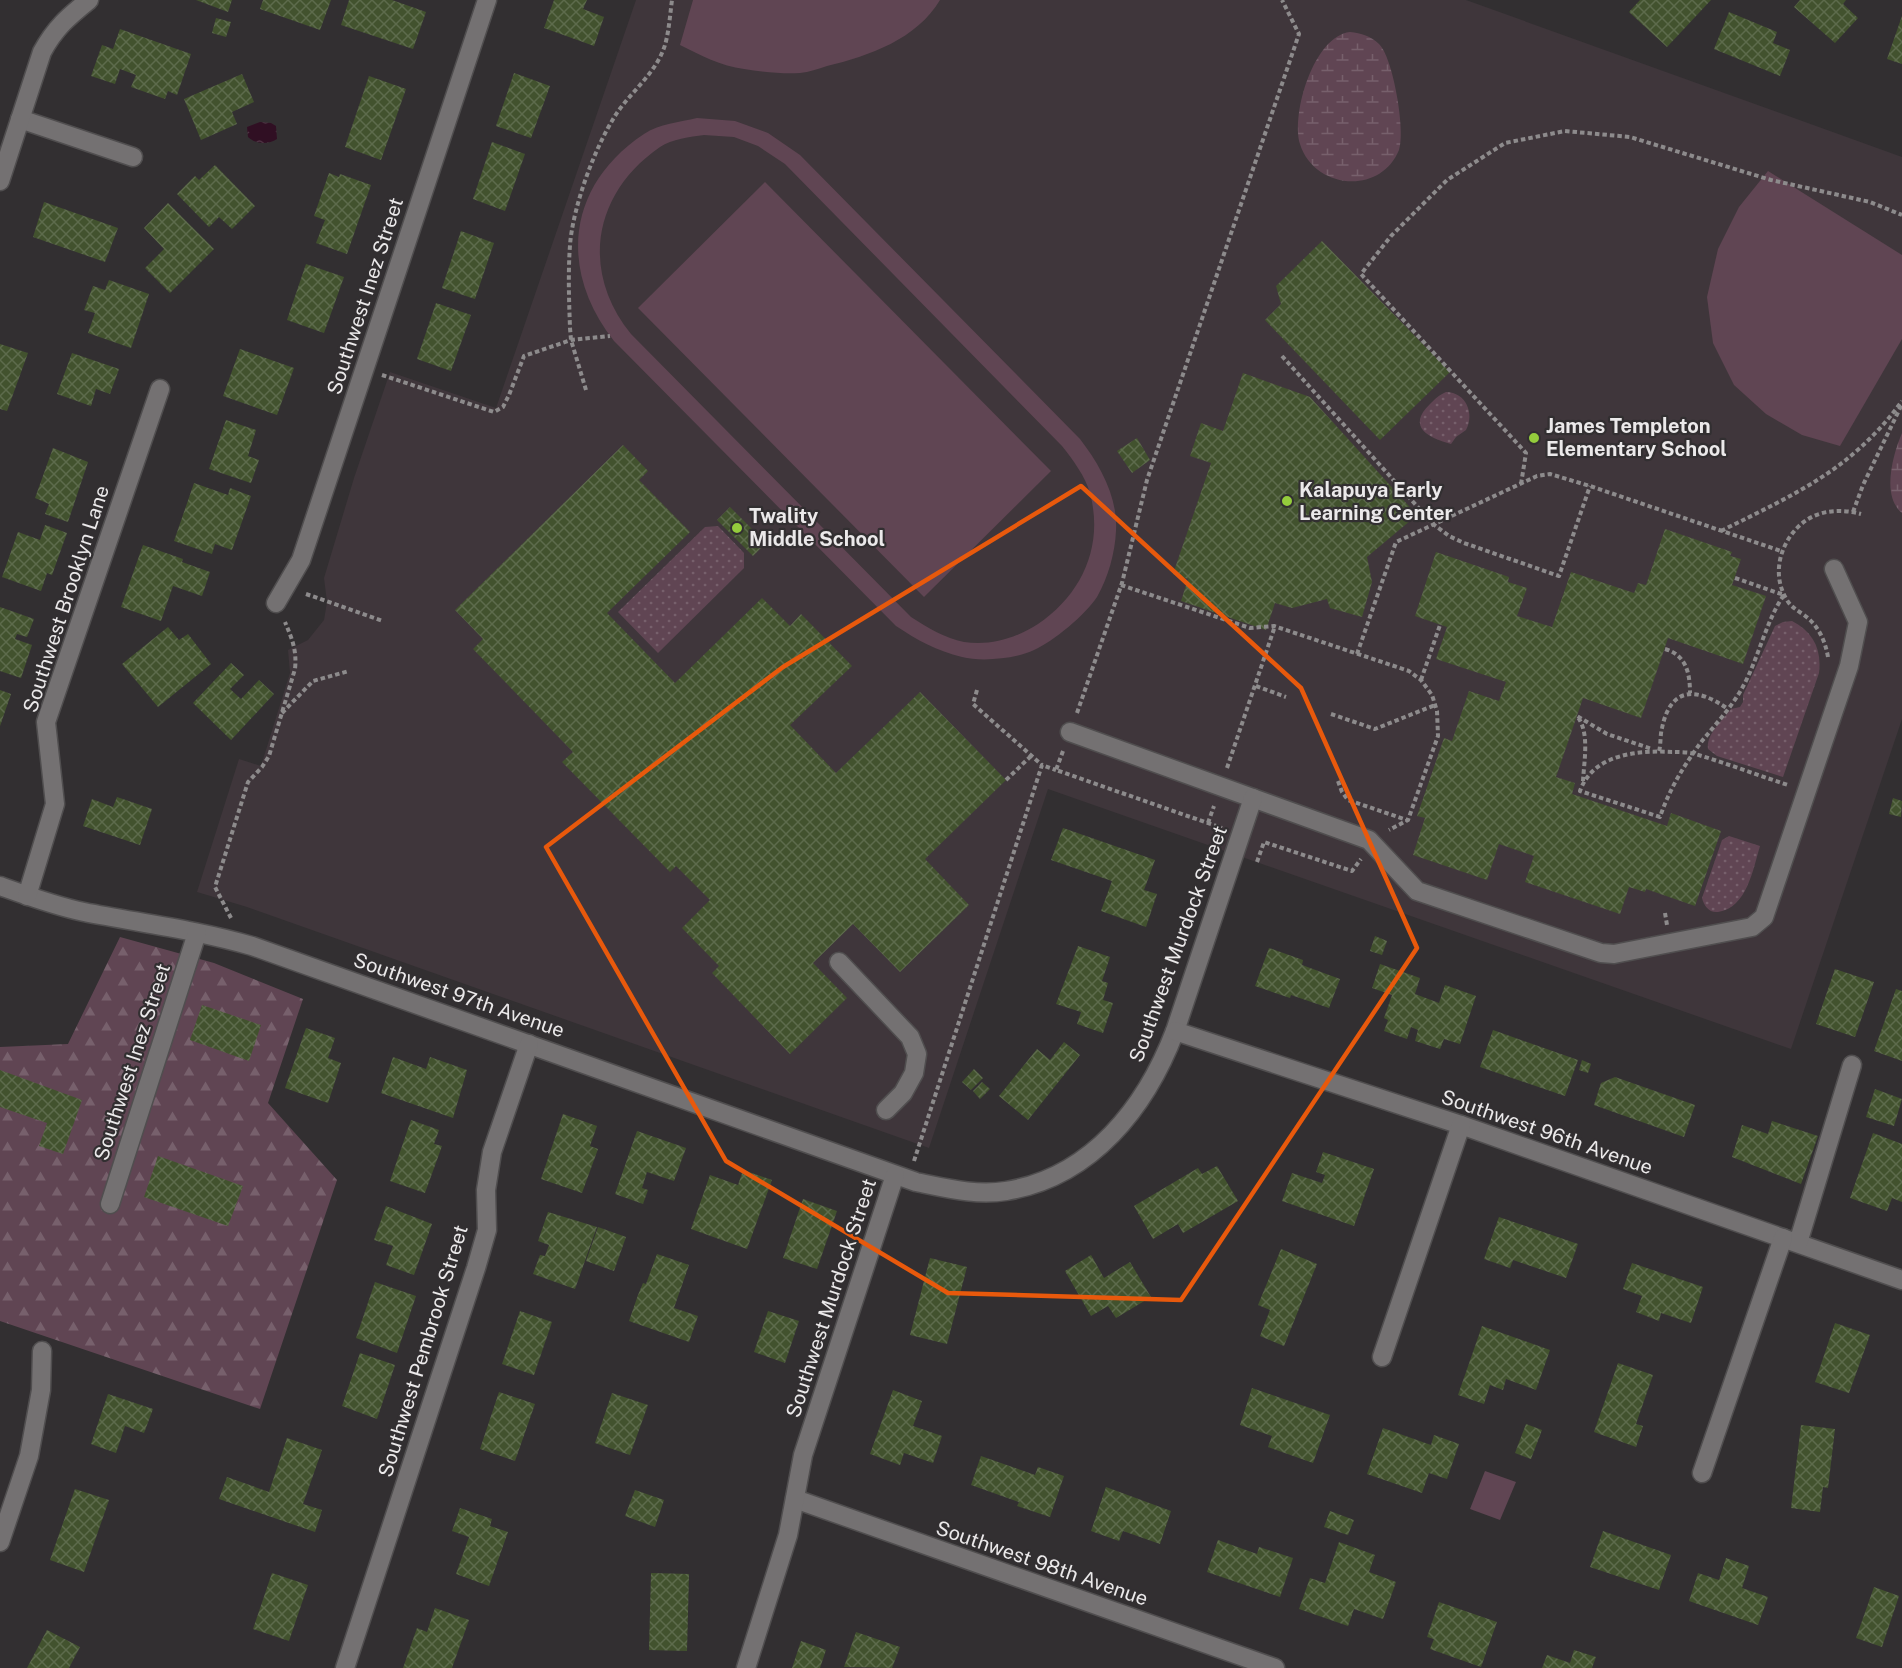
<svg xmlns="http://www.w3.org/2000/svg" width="1902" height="1668" font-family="'Public Sans',sans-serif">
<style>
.built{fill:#3f363b}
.grass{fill:url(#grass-dots)}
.forest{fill:url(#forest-firs)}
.wetland{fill:url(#wetland-marsh)}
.pitch{fill:#604553;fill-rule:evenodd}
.water{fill:url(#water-ripples)}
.building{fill:url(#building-cross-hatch)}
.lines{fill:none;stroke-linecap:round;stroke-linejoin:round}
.minor-casing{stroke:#504e4f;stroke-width:21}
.path{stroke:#8d8b8c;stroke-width:4;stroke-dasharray:4.5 3;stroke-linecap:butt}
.minor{stroke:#747172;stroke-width:18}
.marked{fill:none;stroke:#e8590c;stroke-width:4.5;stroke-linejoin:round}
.poi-dot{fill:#94cc3c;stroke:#322f31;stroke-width:2}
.labels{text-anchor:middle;stroke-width:4.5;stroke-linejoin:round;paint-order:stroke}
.street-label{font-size:20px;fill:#ebe9ea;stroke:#322f31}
.poi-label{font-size:20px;font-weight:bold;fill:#ebe9ea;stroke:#322f31;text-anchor:start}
</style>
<defs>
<pattern id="grass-dots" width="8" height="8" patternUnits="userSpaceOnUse" patternTransform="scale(1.5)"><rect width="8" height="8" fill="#604553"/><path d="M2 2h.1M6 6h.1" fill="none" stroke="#77606c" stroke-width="1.8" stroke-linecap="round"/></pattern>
<pattern id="forest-firs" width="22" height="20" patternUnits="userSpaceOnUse" patternTransform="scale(1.5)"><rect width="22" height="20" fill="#604553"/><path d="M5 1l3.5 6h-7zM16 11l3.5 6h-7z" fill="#77606c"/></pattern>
<pattern id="wetland-marsh" width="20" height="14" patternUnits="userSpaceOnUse" patternTransform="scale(1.5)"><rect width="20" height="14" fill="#604553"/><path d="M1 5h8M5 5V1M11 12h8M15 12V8" fill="none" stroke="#77606c"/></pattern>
<pattern id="water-ripples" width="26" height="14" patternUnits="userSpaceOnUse" patternTransform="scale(1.5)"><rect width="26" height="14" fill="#300f23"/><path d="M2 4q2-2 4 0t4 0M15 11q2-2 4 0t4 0" fill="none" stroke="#4e3243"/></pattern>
<pattern id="building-cross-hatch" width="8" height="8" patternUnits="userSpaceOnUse" patternTransform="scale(1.5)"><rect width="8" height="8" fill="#42522e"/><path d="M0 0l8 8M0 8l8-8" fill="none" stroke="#5d6b4c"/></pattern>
</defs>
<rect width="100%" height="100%" fill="#322f31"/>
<!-- built -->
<path class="built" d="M636 0H1466L1902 157V719L1791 1049 1048 789 929 1148 247 907 197 892 239 759 261 766 290 673 288 650 308 640 324 620 327 602 324 578 354 478 390 372 496 408Z"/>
<!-- grass -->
<g class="grass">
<path d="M1446 392C1466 392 1475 414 1466 430L1456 437 1451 444C1429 438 1406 427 1430 404 1435 399 1439 395 1446 392Z"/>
<path d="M718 526 744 553V568L658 653 618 612 705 527Z"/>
<path d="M1792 621C1813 632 1822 649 1819 673L1783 777 1717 756 1708 749C1706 734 1723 720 1731 709L1740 707 1743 702V695L1775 626 1783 622Z"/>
<path d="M1729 836 1760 846C1753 869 1747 908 1718 912 1709 913 1704 906 1702 898L1722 840Z"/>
</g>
<!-- forest -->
<path class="forest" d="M120 937 214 963 303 999 268 1103 337 1180 260 1409 0 1321V1047L68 1044Z"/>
<!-- wetland -->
<g class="wetland">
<path d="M1350 32C1361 33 1371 36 1379 44 1393 57 1406 132 1399 150 1380 196 1314 189 1300 144 1291 113 1314 36 1350 32Z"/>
<path d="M1902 433V513C1881 496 1893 454 1902 433Z"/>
</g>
<!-- pitch -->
<g class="pitch">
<path d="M693 0H940C917 39 869 56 827 66 818 69 809 72 800 73 783 74 762 72 744 69 721 66 700 55 680 45Z"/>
<path d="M697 118 735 121 768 133 800 155 1080 439C1100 465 1118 497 1116 531 1115 553 1108 578 1097 597 1086 614 1053 642 1034 650 1016 659 981 662 962 657 937 651 917 640 896 626L614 341C558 270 567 185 644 134 659 124 680 122 697 118ZM704 135 734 137 758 146 785 164 1062 446C1073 460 1085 476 1090 493 1104 546 1082 594 1038 624 1016 638 991 646 964 642 945 638 928 628 911 617L631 334C580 271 593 193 660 147 672 139 690 137 704 135Z"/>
<path d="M1768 171 1902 255V339L1840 446 1802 435 1766 414 1734 385 1713 343 1707 297 1718 249 1739 207Z"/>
<path d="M765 182 1051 471 924 597 638 308Z"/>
<path d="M1485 1471 1516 1482 1500 1520 1470 1509Z"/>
</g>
<!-- water -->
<path class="water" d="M260 122 271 123 276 126 277 139C268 145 255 144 248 137L247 127Z"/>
<!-- building -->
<g class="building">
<path d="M196 0H232L228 12Z"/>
<path d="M263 0H331L320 30 260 9Z"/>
<path d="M349 0H392L426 12 413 49 341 25Z"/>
<path d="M554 0H587L583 9 604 17 594 46 544 28Z"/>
<path d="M1640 0H1711L1667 47 1629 12Z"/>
<path d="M1800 0H1846L1843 4 1858 18 1835 43 1794 7Z"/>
<path d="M1729 12 1777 32 1773 43 1790 50 1780 76 1714 49Z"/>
<path d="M1902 16V64L1887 59Z"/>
<path d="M216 18 231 22 226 37 212 33Z"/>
<path d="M120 29 191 54 177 95 168 91 165 99 131 87 136 75 120 69 115 84 91 76 102 45 113 49Z"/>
<path d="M514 73 550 86 531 138 496 126Z"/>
<path d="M242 74 254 102 232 112 237 124 201 140 184 99Z"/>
<path d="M369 76 406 89 381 160 345 147Z"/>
<path d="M492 142 525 154 505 211 473 199Z"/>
<path d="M215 165 255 206 232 229 219 217 209 227 177 194 195 176 199 180Z"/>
<path d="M329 173 339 177 340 174 371 185 347 254 316 243 325 220 314 216Z"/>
<path d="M44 202 118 228 105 262 33 237Z"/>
<path d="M168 203 214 249 170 293 145 268 164 249 144 228Z"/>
<path d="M461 231 494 243 475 299 442 288Z"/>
<path d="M1322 241 1450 372 1380 440 1265 320 1281 304 1276 286Z"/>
<path d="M306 264 344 277 324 333 287 320Z"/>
<path d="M109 280 149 294 131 348 88 333 95 313 84 310 93 286 105 290Z"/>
<path d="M436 303 471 315 451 371 417 359Z"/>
<path d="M0 344 28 353 7 411 0 409Z"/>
<path d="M240 349 294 368 277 415 223 396Z"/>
<path d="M72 353 119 369 110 394 96 389 91 406 57 394Z"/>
<path d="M1243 373 1310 397 1417 515 1367 557 1372 582 1362 617 1330 608 1327 599 1292 608 1275 603 1266 630 1181 601 1188 579 1173 574 1211 463 1190 456 1201 423 1223 431Z"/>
<path d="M226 420 256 430 248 456 259 460 251 483 209 469Z"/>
<path d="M1137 438 1150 460 1132 473 1117 451Z"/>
<path d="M623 445 648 471 639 480 690 532 607 613 675 683 762 598 790 626 801 614 852 666 790 725 836 773 920 692 1006 780 925 859 969 905 900 972 853 924 813 963 847 998 790 1054 712 973 719 966 682 928 710 900 676 866 670 872 562 762 573 752 473 649 483 639 455 610Z"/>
<path d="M53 448 88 462 68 522 45 514 49 504 35 498Z"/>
<path d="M194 483 228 495 230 488 251 496 232 550 215 544 212 554 174 541Z"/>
<path d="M730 507 766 543 753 556 717 520Z"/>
<path d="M45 525 67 533 52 575 47 573 41 591 2 577 18 532 40 540Z"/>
<path d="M1665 529 1732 552 1730 556 1741 559 1732 585 1766 596 1743 664 1668 638 1641 718 1583 698 1556 777 1575 783 1572 794 1667 826 1671 813 1721 831 1695 906 1646 889 1645 892 1629 887 1620 914 1525 882 1534 856 1499 844 1487 880 1413 855 1425 818 1417 816 1444 738 1452 741 1469 691 1499 701 1506 682 1436 659 1447 627 1415 616 1436 552 1509 577 1508 582 1527 588 1517 616 1552 627 1571 572 1634 593 1638 583 1646 585Z"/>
<path d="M143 545 183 559 182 562 210 572 202 596 173 586 161 621 121 607Z"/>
<path d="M0 607 34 619 27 637 17 634 15 639 32 645 21 678 0 671Z"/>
<path d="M168 627 179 640 188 634 211 664 158 707 122 664Z"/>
<path d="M231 663 244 675 230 689 241 699 259 680 274 694 231 740 193 703Z"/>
<path d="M0 690 11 694 0 726Z"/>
<path d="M117 797 152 809 140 845 83 826 92 799 113 807Z"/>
<path d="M1893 798 1902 801 1901 817 1889 814Z"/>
<path d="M1063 828 1155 860 1144 890 1157 894 1146 927 1101 911 1112 881 1051 860Z"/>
<path d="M1375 936 1387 941 1382 955 1370 951Z"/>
<path d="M1078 946 1110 957 1102 981 1108 983 1103 1000 1113 1003 1103 1033 1077 1024 1081 1012 1056 1004Z"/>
<path d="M1269 948 1303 960 1302 965 1340 979 1329 1008 1291 995 1290 998 1255 986Z"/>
<path d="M1380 964 1420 978 1415 994 1439 1003 1445 985 1476 996 1460 1044 1444 1039 1440 1049 1415 1041 1418 1030 1411 1027 1407 1039 1384 1031 1388 1020 1384 1018 1392 995 1372 988Z"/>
<path d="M1835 969 1874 982 1855 1037 1816 1024Z"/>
<path d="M1896 989 1902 991V1061L1874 1051Z"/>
<path d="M202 1005 261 1025 249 1061 190 1040Z"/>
<path d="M306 1028 335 1038 328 1058 341 1063 328 1103 285 1088Z"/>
<path d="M1493 1030 1578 1060 1565 1096 1480 1067Z"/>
<path d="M1064 1042 1080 1055 1028 1120 999 1096 1037 1049 1050 1060Z"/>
<path d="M393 1057 426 1069 430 1057 467 1070 453 1118 381 1093Z"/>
<path d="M1582 1060 1591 1064 1588 1073 1579 1070Z"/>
<path d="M974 1069 983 1078 971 1090 962 1082Z"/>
<path d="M0 1070 82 1100 63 1154 39 1146 47 1123 0 1107Z"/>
<path d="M1615 1077 1695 1105 1684 1137 1594 1105 1601 1083Z"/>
<path d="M982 1082 990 1089 980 1099 973 1091Z"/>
<path d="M1875 1089 1902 1099 1894 1126 1866 1117Z"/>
<path d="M563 1114 597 1126 590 1146 598 1149 582 1193 541 1179Z"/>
<path d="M411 1120 439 1130 434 1144 442 1146 425 1193 390 1181Z"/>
<path d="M1772 1121 1818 1136 1801 1184 1732 1157 1742 1125 1768 1134Z"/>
<path d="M637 1131 686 1148 674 1181 647 1172 642 1188 648 1190 643 1204 615 1194Z"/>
<path d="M1873 1133 1902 1144V1202L1892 1198 1887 1211 1850 1198Z"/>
<path d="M1323 1152 1374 1169 1354 1226 1282 1201 1292 1173 1322 1183 1325 1175 1316 1172Z"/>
<path d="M158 1156 243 1186 228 1226 144 1197Z"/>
<path d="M1217 1166 1238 1201 1183 1233 1178 1224 1153 1239 1134 1206 1198 1168 1202 1174Z"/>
<path d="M743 1170 772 1180 747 1249 691 1229 710 1175 738 1185Z"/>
<path d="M803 1199 837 1211 817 1269 783 1258Z"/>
<path d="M386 1206 432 1224 414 1275 386 1265 393 1246 374 1240Z"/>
<path d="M548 1212 597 1227 575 1289 533 1274 540 1255 545 1256 549 1245 538 1241Z"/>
<path d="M1499 1217 1578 1244 1566 1278 1513 1260 1510 1268 1484 1259Z"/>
<path d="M598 1227 626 1237 614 1271 586 1261Z"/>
<path d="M1281 1249 1317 1264 1284 1346 1260 1336 1270 1310 1258 1305Z"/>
<path d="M657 1254 689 1265 674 1308 698 1316 689 1342 629 1321 638 1295 643 1283 646 1284Z"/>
<path d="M1091 1255 1104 1278 1130 1262 1151 1297 1116 1318 1108 1306 1091 1316 1065 1271Z"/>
<path d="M930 1258 967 1267 947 1344 910 1335Z"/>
<path d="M1632 1263 1703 1287 1691 1323 1661 1313 1659 1321 1636 1312 1642 1296 1623 1289Z"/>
<path d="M375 1282 416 1296 397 1353 356 1338Z"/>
<path d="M520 1311 552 1322 534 1375 502 1364Z"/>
<path d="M768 1311 799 1321 785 1363 754 1352Z"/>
<path d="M1835 1323 1870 1335 1849 1393 1815 1382Z"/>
<path d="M1482 1326 1550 1350 1536 1390 1506 1379 1503 1390 1490 1385 1484 1404 1458 1395Z"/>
<path d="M360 1353 395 1365 377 1419 342 1406Z"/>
<path d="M1618 1363 1653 1375 1636 1424 1643 1426 1636 1447 1594 1432Z"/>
<path d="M1252 1388 1330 1415 1313 1463 1268 1447 1272 1436 1240 1425Z"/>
<path d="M893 1390 922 1401 913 1426 942 1436 933 1463 904 1453 900 1465 870 1454Z"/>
<path d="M499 1392 535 1404 515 1461 480 1449Z"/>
<path d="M612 1393 648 1405 630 1455 595 1443Z"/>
<path d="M108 1394 153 1409 144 1433 125 1426 116 1453 91 1444Z"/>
<path d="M1526 1424 1542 1430 1531 1459 1515 1453Z"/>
<path d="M1801 1425 1835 1429 1828 1488 1823 1487 1820 1512 1791 1508Z"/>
<path d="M1383 1428 1431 1445 1434 1435 1459 1444 1447 1479 1429 1473 1422 1493 1367 1474Z"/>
<path d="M287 1438 322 1450 303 1504 322 1510 315 1532 219 1499 227 1477 269 1492Z"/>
<path d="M981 1456 1035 1475 1038 1467 1064 1476 1050 1517 1017 1506 1019 1502 971 1485Z"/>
<path d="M1106 1487 1171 1511 1160 1544 1123 1531 1119 1541 1091 1531Z"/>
<path d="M75 1489 109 1500 84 1572 50 1560Z"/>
<path d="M635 1490 664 1500 655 1527 625 1516Z"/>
<path d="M460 1508 492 1519 490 1526 508 1532 489 1586 456 1574 469 1537 452 1531Z"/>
<path d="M1330 1511 1354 1520 1348 1535 1324 1527Z"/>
<path d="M1603 1531 1671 1555 1659 1590 1590 1567Z"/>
<path d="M1218 1540 1257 1554 1259 1547 1293 1558 1280 1597 1207 1572Z"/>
<path d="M1339 1542 1375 1555 1369 1572 1396 1582 1383 1619 1354 1609 1348 1626 1299 1609 1310 1578 1325 1583Z"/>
<path d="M1726 1558 1749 1566 1742 1588 1768 1597 1758 1625 1689 1601 1698 1573 1719 1580Z"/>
<path d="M272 1573 308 1585 289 1641 253 1629Z"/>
<path d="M651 1573 689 1574 687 1651 649 1650Z"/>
<path d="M1874 1587 1899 1596 1882 1647 1856 1638Z"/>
<path d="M1439 1602 1497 1622 1481 1667 1430 1649 1434 1639 1427 1637Z"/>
<path d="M435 1608 469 1620 452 1668H403L417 1628 427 1632Z"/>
<path d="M47 1630 80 1647 69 1668H27Z"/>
<path d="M856 1632 900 1647 892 1668 844 1667Z"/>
<path d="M801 1641 826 1650 820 1668H792Z"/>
<path d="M1574 1650 1596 1657 1592 1668H1542L1547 1655 1570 1663Z"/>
</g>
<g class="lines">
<defs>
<g id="minor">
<path d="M20 119 133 157"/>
<path d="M0 181 42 52C55 28 68 17 89 0"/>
<path d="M276 603 301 560 487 0"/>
<path d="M1070 732 1369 840 1417 891 1601 953 1614 954 1752 927 1764 917 1849 666 1858 622 1834 569"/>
<path d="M0 886C28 896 55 906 84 912 140 923 197 930 252 946L916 1182C946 1188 976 1196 1006 1191 1092 1177 1146 1107 1175 1031L1253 798"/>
<path d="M27 896 55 804 46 722 160 389"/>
<path d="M839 962 910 1037 917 1054 914 1073 903 1093 886 1110"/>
<path d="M1175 1031 1461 1125 1902 1280"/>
<path d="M110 1204 197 933"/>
<path d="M1798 1243 1852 1065"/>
<path d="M1382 1357 1461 1125"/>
<path d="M1702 1473 1783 1238"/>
<path d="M795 1499 1275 1668"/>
<path d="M0 1542 29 1456 41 1390 42 1351"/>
<path d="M345 1668 476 1268 487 1230 486 1190 492 1152 529 1044"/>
<path d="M746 1668 788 1535 803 1455 895 1175"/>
</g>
</defs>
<!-- minor casing -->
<use href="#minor" class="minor-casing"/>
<!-- path -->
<g class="path">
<path d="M1282 356 1433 524 1449 536 1464 543 1559 576 1590 486"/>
<path d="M382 375 494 412 503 407 509 395 524 356 571 340 610 336"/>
<path d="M586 390 571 340 570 328C569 300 568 273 570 245 573 207 594 149 615 116 630 92 656 74 665 45 669 31 670 15 672 0"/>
<path d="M1521 484 1526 453 1361 274 1391 236 1447 180 1505 143 1565 131 1630 137 1771 180 1870 202 1902 215"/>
<path d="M1853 512 1863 485 1902 404"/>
<path d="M1721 531C1795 494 1852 470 1902 401"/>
<path d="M1735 578 1784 595C1766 620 1758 661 1741 690 1730 709 1715 725 1702 741 1684 765 1669 790 1660 817L1580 791C1593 754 1638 750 1672 752 1679 752 1688 752 1695 754 1726 763 1757 775 1788 785"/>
<path d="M1121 585 1250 628 1274 626 1409 671 1421 680 1432 695 1437 711 1438 736 1408 820 1389 830"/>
<path d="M306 594 383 621"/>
<path d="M1665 649C1686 655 1690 673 1690 693"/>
<path d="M1357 654 1396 542 1537 476 1550 474 1590 486 1781 551"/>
<path d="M1828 657C1825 640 1818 625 1804 615 1797 610 1791 607 1787 600 1772 576 1779 547 1797 528 1814 510 1839 508 1861 514"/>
<path d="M1421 680 1440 625"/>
<path d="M1256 686 1286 697"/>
<path d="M977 690 973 704 1042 765"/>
<path d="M282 713 313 681 349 671"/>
<path d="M1077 713 1122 583 1147 480 1299 34 1282 0"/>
<path d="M1331 714 1375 729 1435 705"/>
<path d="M1063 751 1056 770 1222 828"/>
<path d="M1659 751C1661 745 1660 735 1662 728 1671 685 1698 688 1728 709"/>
<path d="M1227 768 1275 626"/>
<path d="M1006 780 1031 756"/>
<path d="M1338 781 1342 792 1348 800 1407 820"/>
<path d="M1583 781C1584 761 1590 732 1577 716L1607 734 1652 749"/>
<path d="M1208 823 1214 806"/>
<path d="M1257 862 1264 842 1352 871 1361 859"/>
<path d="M1665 913 1667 925"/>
<path d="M231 918 215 887 248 782 262 767 269 756 295 669C297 650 292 639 285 622"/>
<path d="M914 1161 1042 765 1056 770"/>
</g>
<!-- minor -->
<use href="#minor" class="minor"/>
</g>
<!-- marked area -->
<path class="marked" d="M1081 486 1301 688 1417 948 1181 1300 948 1293 726 1161 546 847 783 667Z"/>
<!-- markers -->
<g class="poi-dot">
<circle cx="1534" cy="438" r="6"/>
<circle cx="1287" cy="501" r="6"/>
<circle cx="737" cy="528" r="6"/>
</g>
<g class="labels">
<!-- street labels -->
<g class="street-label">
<text transform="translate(365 296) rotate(-72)" y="7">Southwest Inez Street</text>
<text transform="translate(66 599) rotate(-72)" y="7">Southwest Brooklyn Lane</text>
<text transform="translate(1178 944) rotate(-70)" y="7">Southwest Murdock Street</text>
<text transform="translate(459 995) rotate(19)" y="7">Southwest 97th Avenue</text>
<text transform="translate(132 1062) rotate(-72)" y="7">Southwest Inez Street</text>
<text transform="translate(1547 1132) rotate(19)" y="7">Southwest 96th Avenue</text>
<text transform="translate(831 1298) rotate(-72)" y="7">Southwest Murdock Street</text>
<text transform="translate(423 1351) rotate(-73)" y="7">Southwest Pembrook Street</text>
<text transform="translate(1042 1563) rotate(19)" y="7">Southwest 98th Avenue</text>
</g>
<!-- poi labels -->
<g class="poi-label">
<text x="1546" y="433">James Templeton<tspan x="1546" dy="23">Elementary School</tspan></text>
<text x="1299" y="497">Kalapuya Early<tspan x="1299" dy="23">Learning Center</tspan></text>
<text x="749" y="523">Twality<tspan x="749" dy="23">Middle School</tspan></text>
</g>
</g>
</svg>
